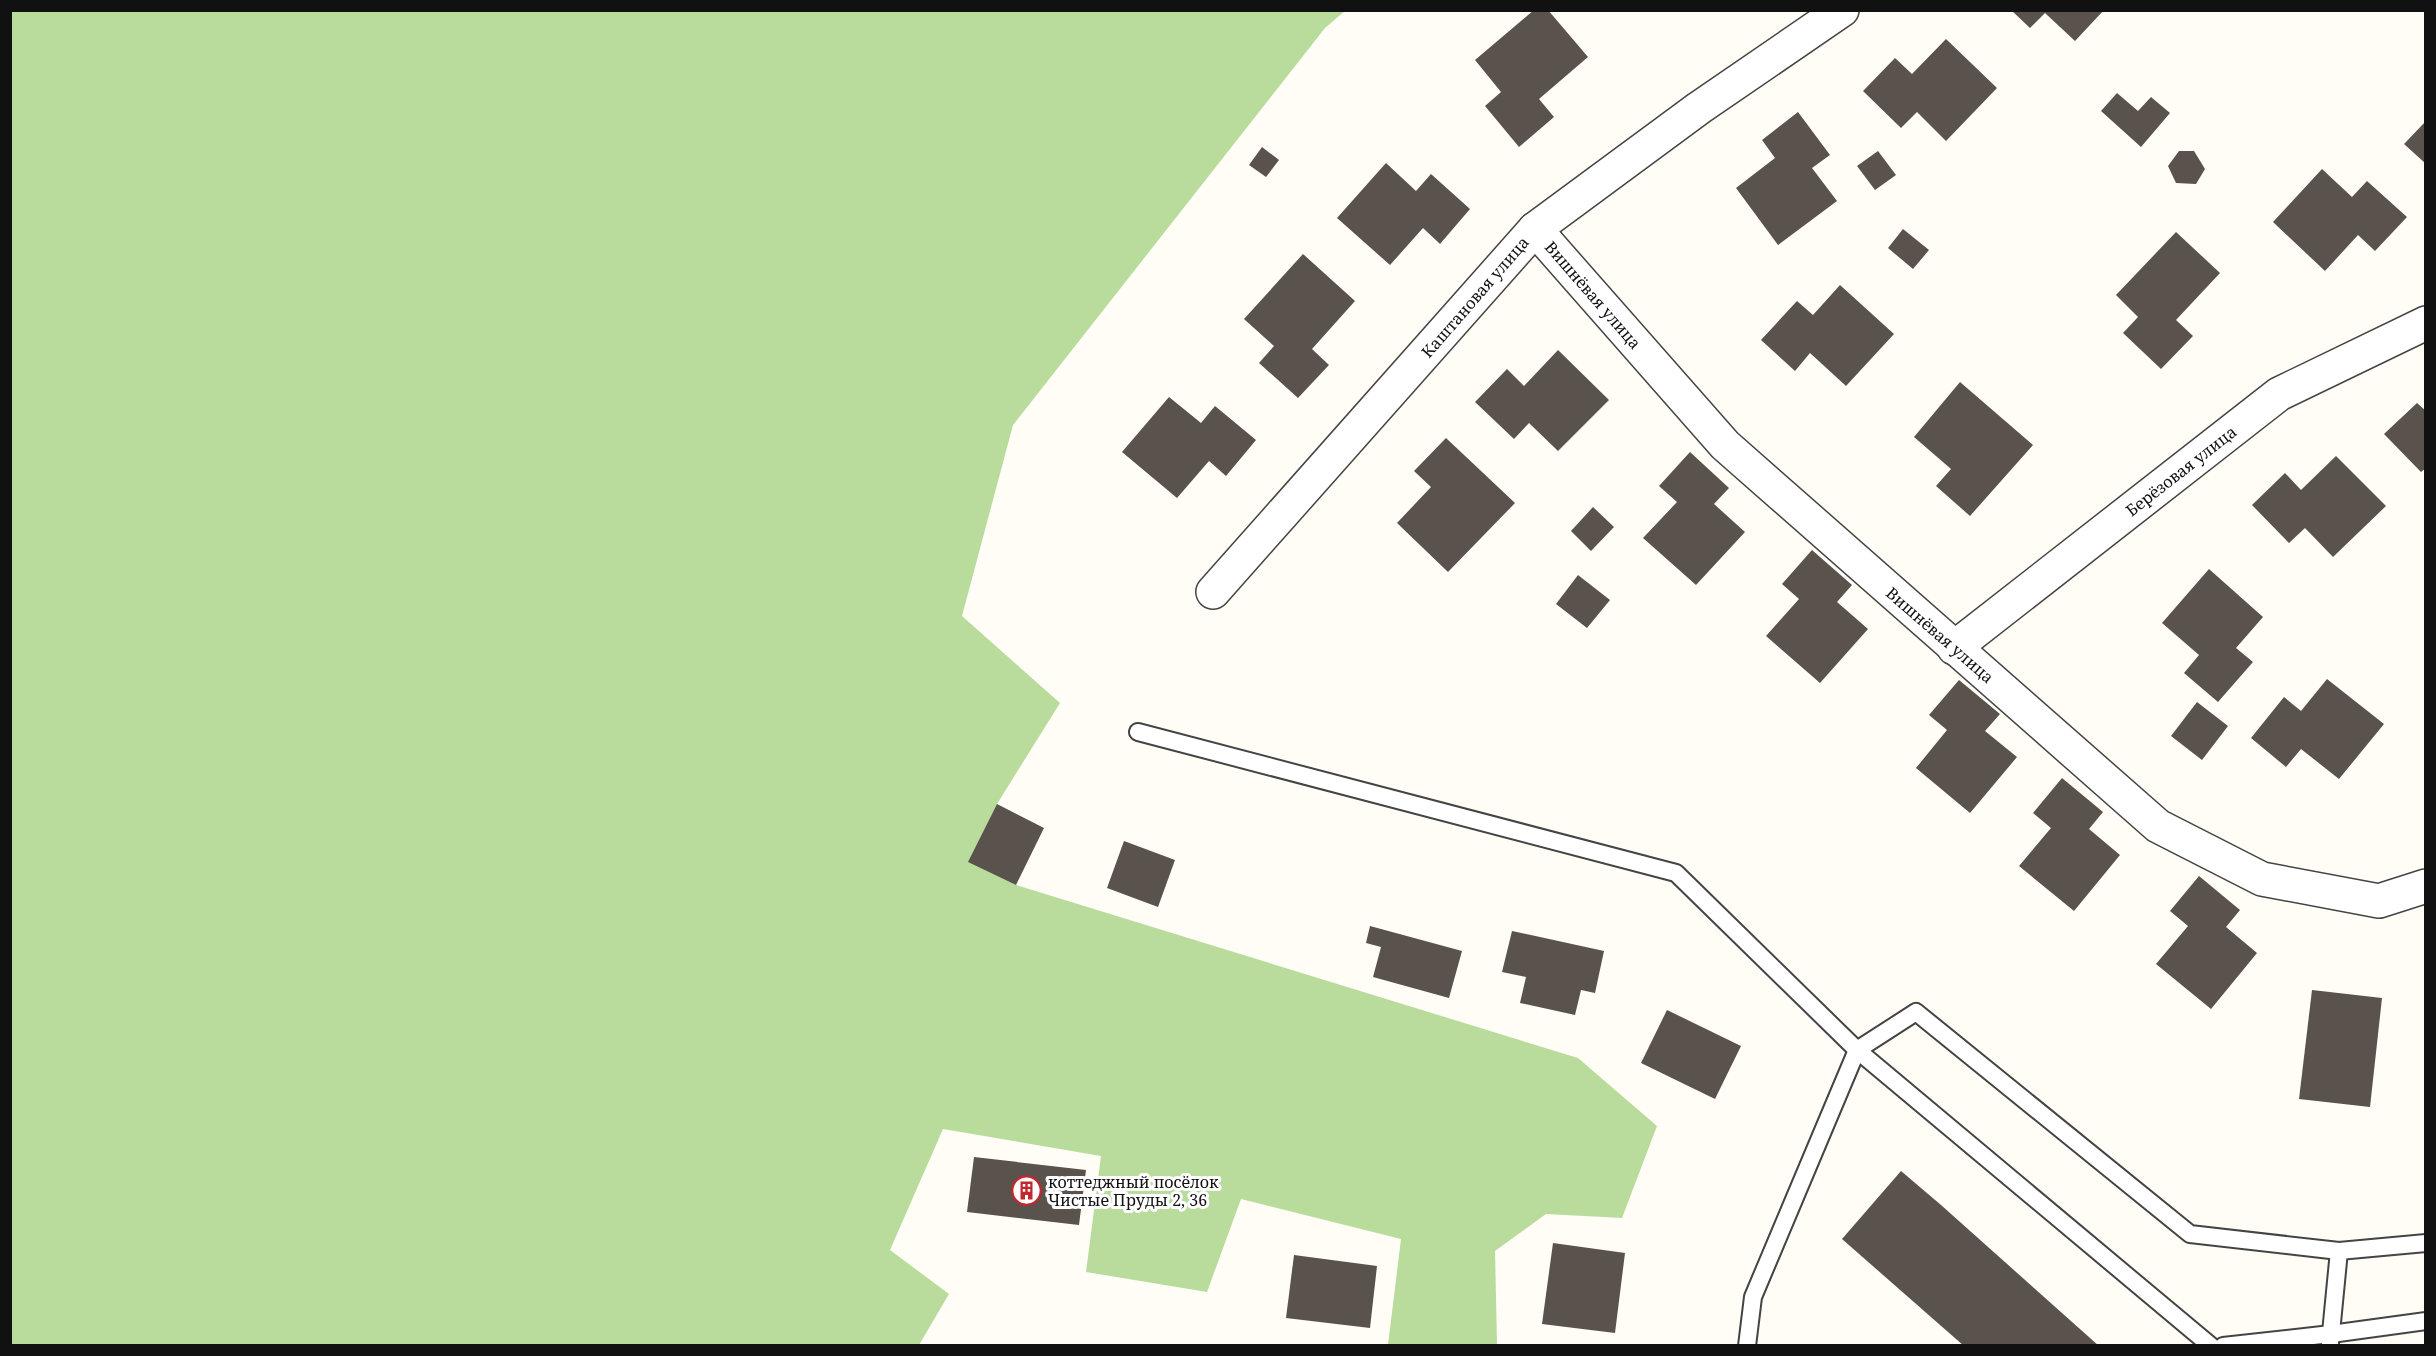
<svg xmlns="http://www.w3.org/2000/svg" width="2436" height="1356" font-family="'Noto Serif',serif">
<style>
.forest{fill:#b9dc9c}
.building{fill:#5a524d}
.lines{fill:none;stroke-linecap:round;stroke-linejoin:round}
.service-casing{stroke:#444;stroke-width:20}
.minor-casing{stroke:#444;stroke-width:36}
.service{stroke:#fff;stroke-width:16}
.minor{stroke:#fff;stroke-width:33}
.labels{text-anchor:middle;stroke-width:6;stroke-linejoin:round;paint-order:stroke}
.street-label{font-size:16px;fill:#111;stroke:#fff}
.poi-label{font-size:16px;fill:#111;stroke:#fff;text-anchor:start}
</style>
<rect width="100%" height="100%" fill="#fffdf5"/>
<!-- forest -->
<path class="forest" d="M10 11H1345L1325 28 1013 425 962 616 1060 703 997 804 969 862 1016 885 1578 1058 1657 1126 1622 1218 1546 1214 1495 1251 1497 1345H1388L1401 1239 1241 1199 1207 1292 1086 1272 1101 1156 943 1129 890 1250 949 1294 919 1345H11Z"/>
<!-- building -->
<g class="building">
<path d="M1534 10H1548L1588 57 1539 99 1554 117 1519 147 1485 106 1501 92 1475 60Z"/>
<path d="M2011 10H2104L2075 41 2045 13 2030 28Z"/>
<path d="M1946 39 1997 88 1946 141 1917 112 1901 128 1863 91 1895 58 1912 74Z"/>
<path d="M2117 93 2138 111 2151 97 2170 113 2141 147 2101 111Z"/>
<path d="M1798 112 1830 155 1812 168 1837 201 1778 245 1736 188 1775 158 1762 140Z"/>
<path d="M2426 121V164L2404 144Z"/>
<path d="M1262 147 1279 160 1266 177 1249 165Z"/>
<path d="M1878 151 1896 175 1875 190 1857 166Z"/>
<path d="M2179 151H2194L2205 169 2196 184 2176 183 2168 166Z"/>
<path d="M1386 163 1416 191 1431 174 1470 209 1440 244 1423 228 1390 265 1337 218Z"/>
<path d="M2322 169 2352 197 2367 181 2407 217 2375 251 2358 235 2325 271 2273 222Z"/>
<path d="M1903 229 1929 250 1913 269 1888 248Z"/>
<path d="M2176 232 2220 273 2176 320 2193 336 2161 369 2123 333 2138 317 2116 295Z"/>
<path d="M1303 254 1355 301 1312 349 1329 365 1298 398 1259 363 1274 346 1244 319Z"/>
<path d="M1840 285 1894 334 1846 386 1810 353 1795 371 1761 340 1797 301 1813 315Z"/>
<path d="M1558 350 1609 400 1558 451 1529 423 1514 439 1475 402 1507 369 1524 386Z"/>
<path d="M1960 382 2033 445 1970 516 1936 486 1951 469 1914 437Z"/>
<path d="M1169 397 1201 423 1215 406 1256 440 1226 476 1209 461 1177 498 1122 452Z"/>
<path d="M2417 403 2426 411V468L2421 472 2384 434Z"/>
<path d="M1446 438 1515 503 1448 572 1397 523 1431 487 1414 471Z"/>
<path d="M1690 452 1729 488 1714 504 1745 532 1696 585 1643 538 1677 502 1659 486Z"/>
<path d="M2336 456 2386 506 2333 557 2305 528 2289 543 2252 505 2285 473 2301 490Z"/>
<path d="M1593 507 1614 527 1591 551 1571 531Z"/>
<path d="M1812 550 1852 585 1837 602 1868 629 1820 683 1766 636 1799 599 1782 584Z"/>
<path d="M2209 569 2263 617 2236 648 2253 662 2218 702 2184 673 2199 655 2162 623Z"/>
<path d="M1578 575 1610 600 1587 628 1556 604Z"/>
<path d="M2327 679 2384 724 2339 779 2301 749 2286 767 2251 738 2284 697 2301 711Z"/>
<path d="M1959 680 2000 714 1985 731 2017 757 1970 813 1916 768 1947 730 1929 715Z"/>
<path d="M2197 702 2228 726 2202 760 2171 736Z"/>
<path d="M2062 778 2103 812 2089 829 2120 855 2074 911 2019 866 2051 828 2033 813Z"/>
<path d="M997 804 1044 828 1016 885 968 862Z"/>
<path d="M1124 841 1175 860 1158 907 1107 888Z"/>
<path d="M2199 876 2240 910 2226 927 2257 953 2211 1009 2156 964 2188 926 2170 911Z"/>
<path d="M1370 926 1462 951 1449 998 1373 977 1381 947 1366 943Z"/>
<path d="M1512 931 1604 951 1595 993 1581 990 1575 1015 1520 1003 1526 977 1502 972Z"/>
<path d="M2312 990 2382 998 2370 1107 2299 1099Z"/>
<path d="M1667 1010 1741 1046 1715 1099 1641 1063Z"/>
<path d="M974 1157 1086 1170 1079 1225 967 1212Z"/>
<path d="M1901 1171 1941 1205 2099 1346H1964L1842 1239Z"/>
<path d="M1553 1243 1625 1253 1615 1333 1542 1324Z"/>
<path d="M1294 1255 1377 1266 1370 1328 1286 1318Z"/>
</g>
<g class="lines">
<defs>
<g id="service">
<path d="M1138 732 1676 873 1857 1050 2211 1346"/>
<path d="M2330 1343 2339 1251"/>
<path d="M1747 1346 1753 1297 1857 1050 1916 1012 2190 1234 2339 1251 2426 1243"/>
<path d="M2223 1346 2331 1334 2426 1321"/>
</g>
<g id="minor">
<path d="M1535 229 1725 445 2158 826 2262 879 2379 901 2426 886"/>
<path d="M1213 592 1535 229 1699 108 1842 10"/>
<path d="M1954 648 2279 394 2426 323"/>
</g>
</defs>
<!-- service casing -->
<use href="#service" class="service-casing"/>
<!-- minor casing -->
<use href="#minor" class="minor-casing"/>
<!-- service -->
<use href="#service" class="service"/>
<!-- minor -->
<use href="#minor" class="minor"/>
</g>
<!-- icons -->
<defs>
<symbol id="building-ring" viewBox="-11 -11 22 22"><circle r="9.5" fill="#fff" stroke="#c4262e" stroke-width="1.5"/><path d="M-4-6H4V6H1V3H-1V6H-4ZM-2.5-4.3h1.7v1.8h-1.7ZM.8-4.3h1.7v1.8H.8ZM-2.5-1h1.7V.8h-1.7ZM.8-1h1.7V.8H.8Z" fill="#c4262e"/></symbol>
</defs>
<g fill-rule="evenodd">
<use href="#building-ring" x="1010" y="1174" width="33" height="33"/>
</g>
<g class="labels">
<!-- street labels -->
<g class="street-label">
<text transform="translate(1593 295) rotate(49)" y="6">Вишнёвая улица</text>
<text transform="translate(1475 297) rotate(-49)" y="6">Каштановая улица</text>
<text transform="translate(2181 471) rotate(-38)" y="6">Берёзовая улица</text>
<text transform="translate(1940 635) rotate(41)" y="6">Вишнёвая улица</text>
</g>
<!-- poi labels -->
<g class="poi-label">
<text x="1048" y="1188">коттеджный посёлок<tspan x="1048" dy="18">Чистые Пруды 2, 36</tspan></text>
</g>
</g>
<!-- border -->
<rect width="2436" height="1356" fill="none" stroke="#111111" stroke-width="24"/>
</svg>
